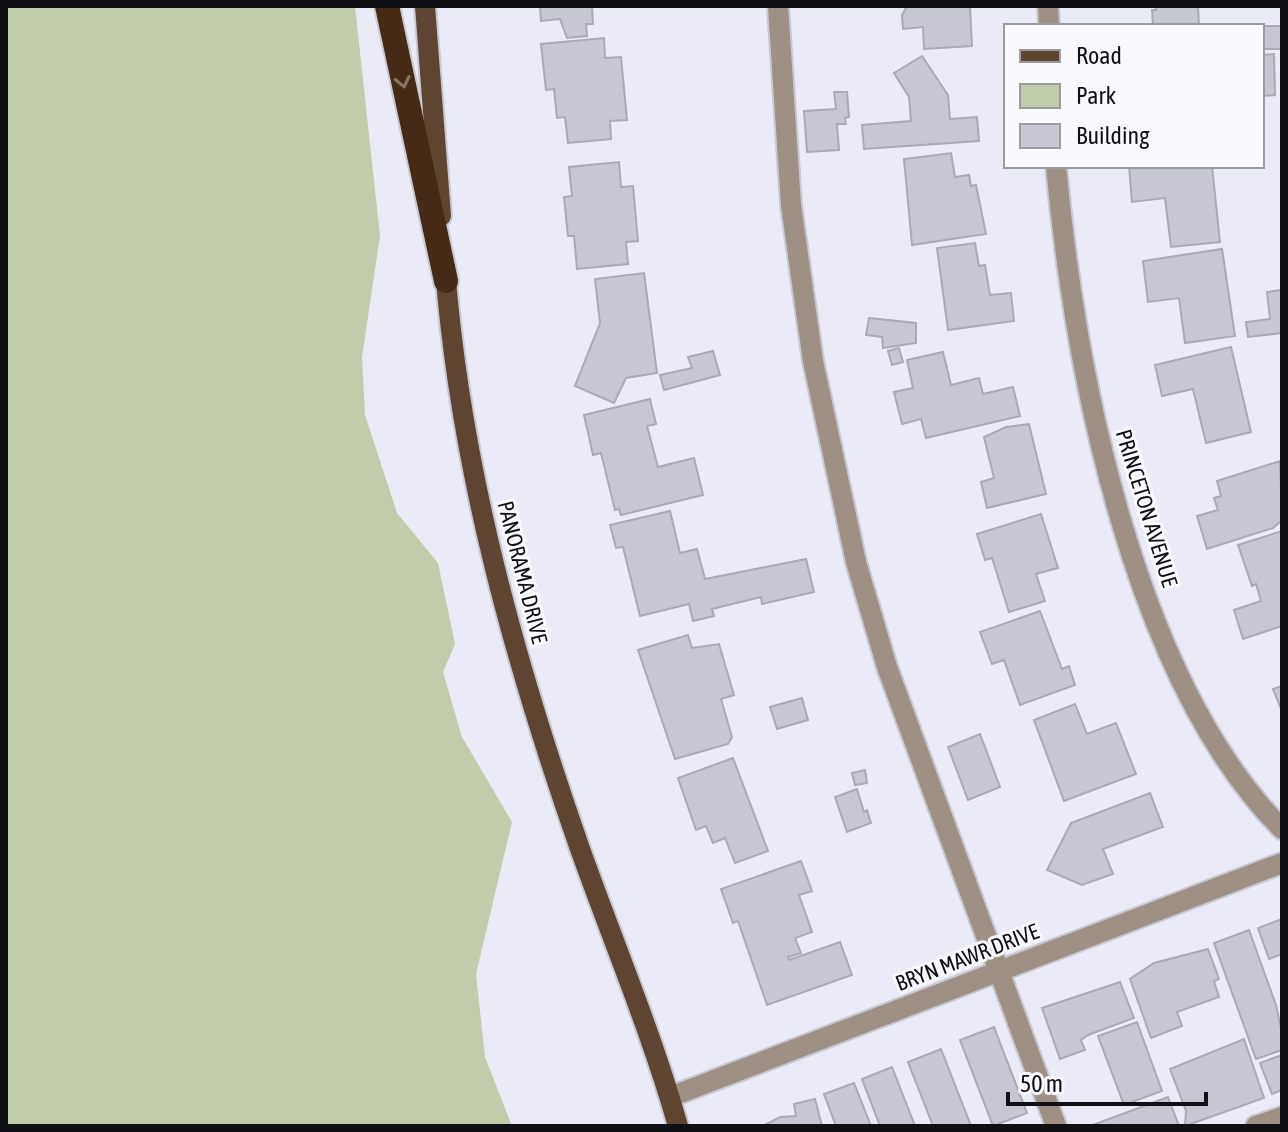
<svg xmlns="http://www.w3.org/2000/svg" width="1288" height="1132" font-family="'Asap Condensed',sans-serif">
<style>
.green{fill:#c1ccad}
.building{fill:#c7c7d3;stroke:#aaaab5;stroke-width:2}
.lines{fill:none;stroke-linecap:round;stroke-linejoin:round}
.minor-casing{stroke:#c8c8d3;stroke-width:24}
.major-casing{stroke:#c8c8d3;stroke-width:24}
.highway-casing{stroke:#c8c8d3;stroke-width:28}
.minor{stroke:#9e9085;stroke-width:20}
.major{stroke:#5d4532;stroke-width:20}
.highway{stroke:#452b15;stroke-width:24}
.oneway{stroke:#847367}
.labels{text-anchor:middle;stroke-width:6;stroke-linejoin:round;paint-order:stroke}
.street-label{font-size:22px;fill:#101014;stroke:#f9f9fe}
</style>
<rect width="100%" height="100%" fill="#ebebf7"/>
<!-- green -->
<path class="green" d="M6 6H355L380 236 362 357 365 415 397 513 438 563 455 644 443 672 462 737 512 822 476 974 485 1057 512 1126H6Z"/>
<!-- building -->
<g class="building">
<path d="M540 6H592L593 24H586L587 36 567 38 560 19 541 21Z"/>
<path d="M907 6H970L972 46 924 49 923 27 903 29 902 15Z"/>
<path d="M1155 6H1198L1199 26H1153L1152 10H1156Z"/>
<rect x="1262" y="26" width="20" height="23"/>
<path d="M604 38 605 58 621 57 627 120 610 121 611 139 568 143 565 117 557 118 554 89 546 90 541 44Z"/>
<path d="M1274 54 1275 95 1262 96V55Z"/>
<path d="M922 56 948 95 950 119 977 117 979 141 864 149 862 125 911 121 909 97 894 73Z"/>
<path d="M834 92H847L849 117 845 118 846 124H837L839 150 807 152 804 111 836 109Z"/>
<path d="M951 153 955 177 969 175 971 186 976 185 986 234 912 245 904 159Z"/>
<path d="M619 162 621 187 633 186 638 241 626 242 628 264 577 269 574 236H568L564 197 572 196 569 167Z"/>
<path d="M1129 166H1212L1220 242 1171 247 1165 198 1132 202Z"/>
<path d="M975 243 979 266 985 265 990 295 1011 293 1014 321 948 330 937 248Z"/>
<path d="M1222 249 1235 336 1185 343 1179 298 1148 302 1143 261Z"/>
<path d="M644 273 657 373 626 378 614 403 575 386 600 323 595 279Z"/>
<path d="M1281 290 1282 333 1248 337 1246 322 1270 319 1267 292Z"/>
<path d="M869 318 916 323V343L883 348 882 337 866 335Z"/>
<path d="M1231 347 1251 432 1206 443 1193 389 1162 396 1155 365Z"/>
<path d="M899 348 903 362 892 365 888 351Z"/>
<path d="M713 351 720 375 664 390 660 375 692 368 688 357Z"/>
<path d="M943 352 951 385 979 378 983 394 1013 387 1020 416 926 438 921 419 902 424 894 392 913 388 907 360Z"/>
<path d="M650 399 656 424 647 426 658 467 694 458 703 495 621 515 619 509 615 510 601 453 593 455 584 415Z"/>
<path d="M1029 424 1046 494 987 508 981 482 994 478 984 437 1006 427Z"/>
<path d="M1280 461 1282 520 1273 528 1207 549 1197 516 1218 510 1214 498 1221 496 1217 481Z"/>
<path d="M670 511 680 553 697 549 705 579 806 559 814 592 762 604 761 597 712 609 714 616 693 621 689 604 640 616 623 547 616 548 610 525Z"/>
<path d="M1041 514 1058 568 1036 574 1045 601 1009 612 992 558 985 560 977 534Z"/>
<path d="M1282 531V626L1243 639 1234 610 1261 601 1256 584 1252 586 1238 545Z"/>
<path d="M1040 611 1062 669 1069 666 1075 685 1020 705 1004 660 992 664 980 632Z"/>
<path d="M688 635 692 648 719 644 734 695 721 699 732 737 728 744 675 759 638 650Z"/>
<path d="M1282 686V711L1273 689Z"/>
<path d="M802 698 808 720 777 729 770 707Z"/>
<path d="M1075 704 1087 734 1116 723 1136 774 1064 801 1034 720Z"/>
<path d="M980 734 1000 787 968 800 948 747Z"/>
<path d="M733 758 768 851 735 863 725 838 713 843 706 826 696 830 678 778Z"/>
<path d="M865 770 867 783 855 785 852 773Z"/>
<path d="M857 789 864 812 867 810 871 823 847 832 835 797Z"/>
<path d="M1150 793 1163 827 1103 849 1113 874 1082 885 1047 870 1071 823Z"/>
<path d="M801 861 812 891 799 895 812 932 795 938 801 953 788 957 789 960 840 942 852 975 767 1005 738 921 733 923 721 889Z"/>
<path d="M1282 919V954L1269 959 1258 928Z"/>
<path d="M1249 930 1276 1005 1282 1033V1050L1256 1059 1214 943Z"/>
<path d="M1208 949 1219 979 1214 981 1219 997 1177 1012 1182 1026 1151 1038 1130 979 1154 963Z"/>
<path d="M1120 982 1134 1018 1088 1035 1081 1040 1085 1050 1060 1059 1042 1008Z"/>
<path d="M1137 1022 1162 1091 1124 1105 1098 1036Z"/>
<path d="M994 1027 1027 1113 993 1126 960 1040Z"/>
<path d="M1244 1039 1264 1098 1185 1126 1186 1111 1170 1069Z"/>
<path d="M941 1049 971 1126H933L908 1062Z"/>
<path d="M1282 1055V1090L1272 1094 1260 1063Z"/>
<path d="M892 1067 915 1126H880L862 1079Z"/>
<path d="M854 1083 871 1126H836L824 1094Z"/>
<path d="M1168 1097 1179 1126H1090Z"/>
<path d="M815 1099 822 1126H763L780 1117 796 1116 794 1104Z"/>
</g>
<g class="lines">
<defs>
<g id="minor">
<path d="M778 6 791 205 813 361 856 562 887 667 1056 1126"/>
<path d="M1048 6 1049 26"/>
<path d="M1056 166C1075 371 1133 679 1282 829"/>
<path d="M670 1097 1282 863"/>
<path d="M1256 1126 1282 1117"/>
</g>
<g id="major">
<path d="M425 6 441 216"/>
<path d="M445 268C460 465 514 660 579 846 612 939 651 1031 678 1126"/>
</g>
<path id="highway" d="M387 6 446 281"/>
</defs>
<!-- minor casing -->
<use href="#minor" class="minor-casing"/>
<!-- major casing -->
<use href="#major" class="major-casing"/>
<!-- highway casing -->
<use href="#highway" class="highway-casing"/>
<!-- minor -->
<use href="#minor" class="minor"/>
<!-- major -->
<use href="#major" class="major"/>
<!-- highway -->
<use href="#highway" class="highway"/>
</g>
<!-- one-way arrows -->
<defs><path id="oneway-chevron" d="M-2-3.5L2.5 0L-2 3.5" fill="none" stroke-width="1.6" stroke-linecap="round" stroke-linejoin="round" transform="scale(2)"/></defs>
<use class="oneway" href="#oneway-chevron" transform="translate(403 82) rotate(78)"/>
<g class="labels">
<!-- street labels -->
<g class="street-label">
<text transform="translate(1147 508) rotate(73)" y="8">PRINCETON AVENUE</text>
<text transform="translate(523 572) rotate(76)" y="8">PANORAMA DRIVE</text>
<text transform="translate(967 957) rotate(-21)" y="8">BRYN MAWR DRIVE</text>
</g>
</g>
<!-- border -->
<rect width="1288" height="1132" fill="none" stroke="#101014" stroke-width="16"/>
<!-- legend -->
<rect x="1004" y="24" width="260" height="144" fill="#f9f9fe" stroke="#9c9ca0" stroke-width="2"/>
<rect x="1020" y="50" width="40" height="12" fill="#5d4532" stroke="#9c9ca0" stroke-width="2"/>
<text x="1076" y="64" font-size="24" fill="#101014">Road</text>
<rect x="1020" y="84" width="40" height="24" fill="#c1ccad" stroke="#9c9ca0" stroke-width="2"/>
<text x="1076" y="104" font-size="24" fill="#101014">Park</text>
<rect x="1020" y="124" width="40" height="24" fill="#c7c7d3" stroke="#9c9ca0" stroke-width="2"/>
<text x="1076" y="144" font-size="24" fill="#101014">Building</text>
<!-- scale -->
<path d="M1008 1092v12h198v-12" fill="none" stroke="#101014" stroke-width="4"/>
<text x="1020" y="1092" font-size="24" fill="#101014" stroke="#f9f9fe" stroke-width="6" paint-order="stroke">50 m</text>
</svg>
